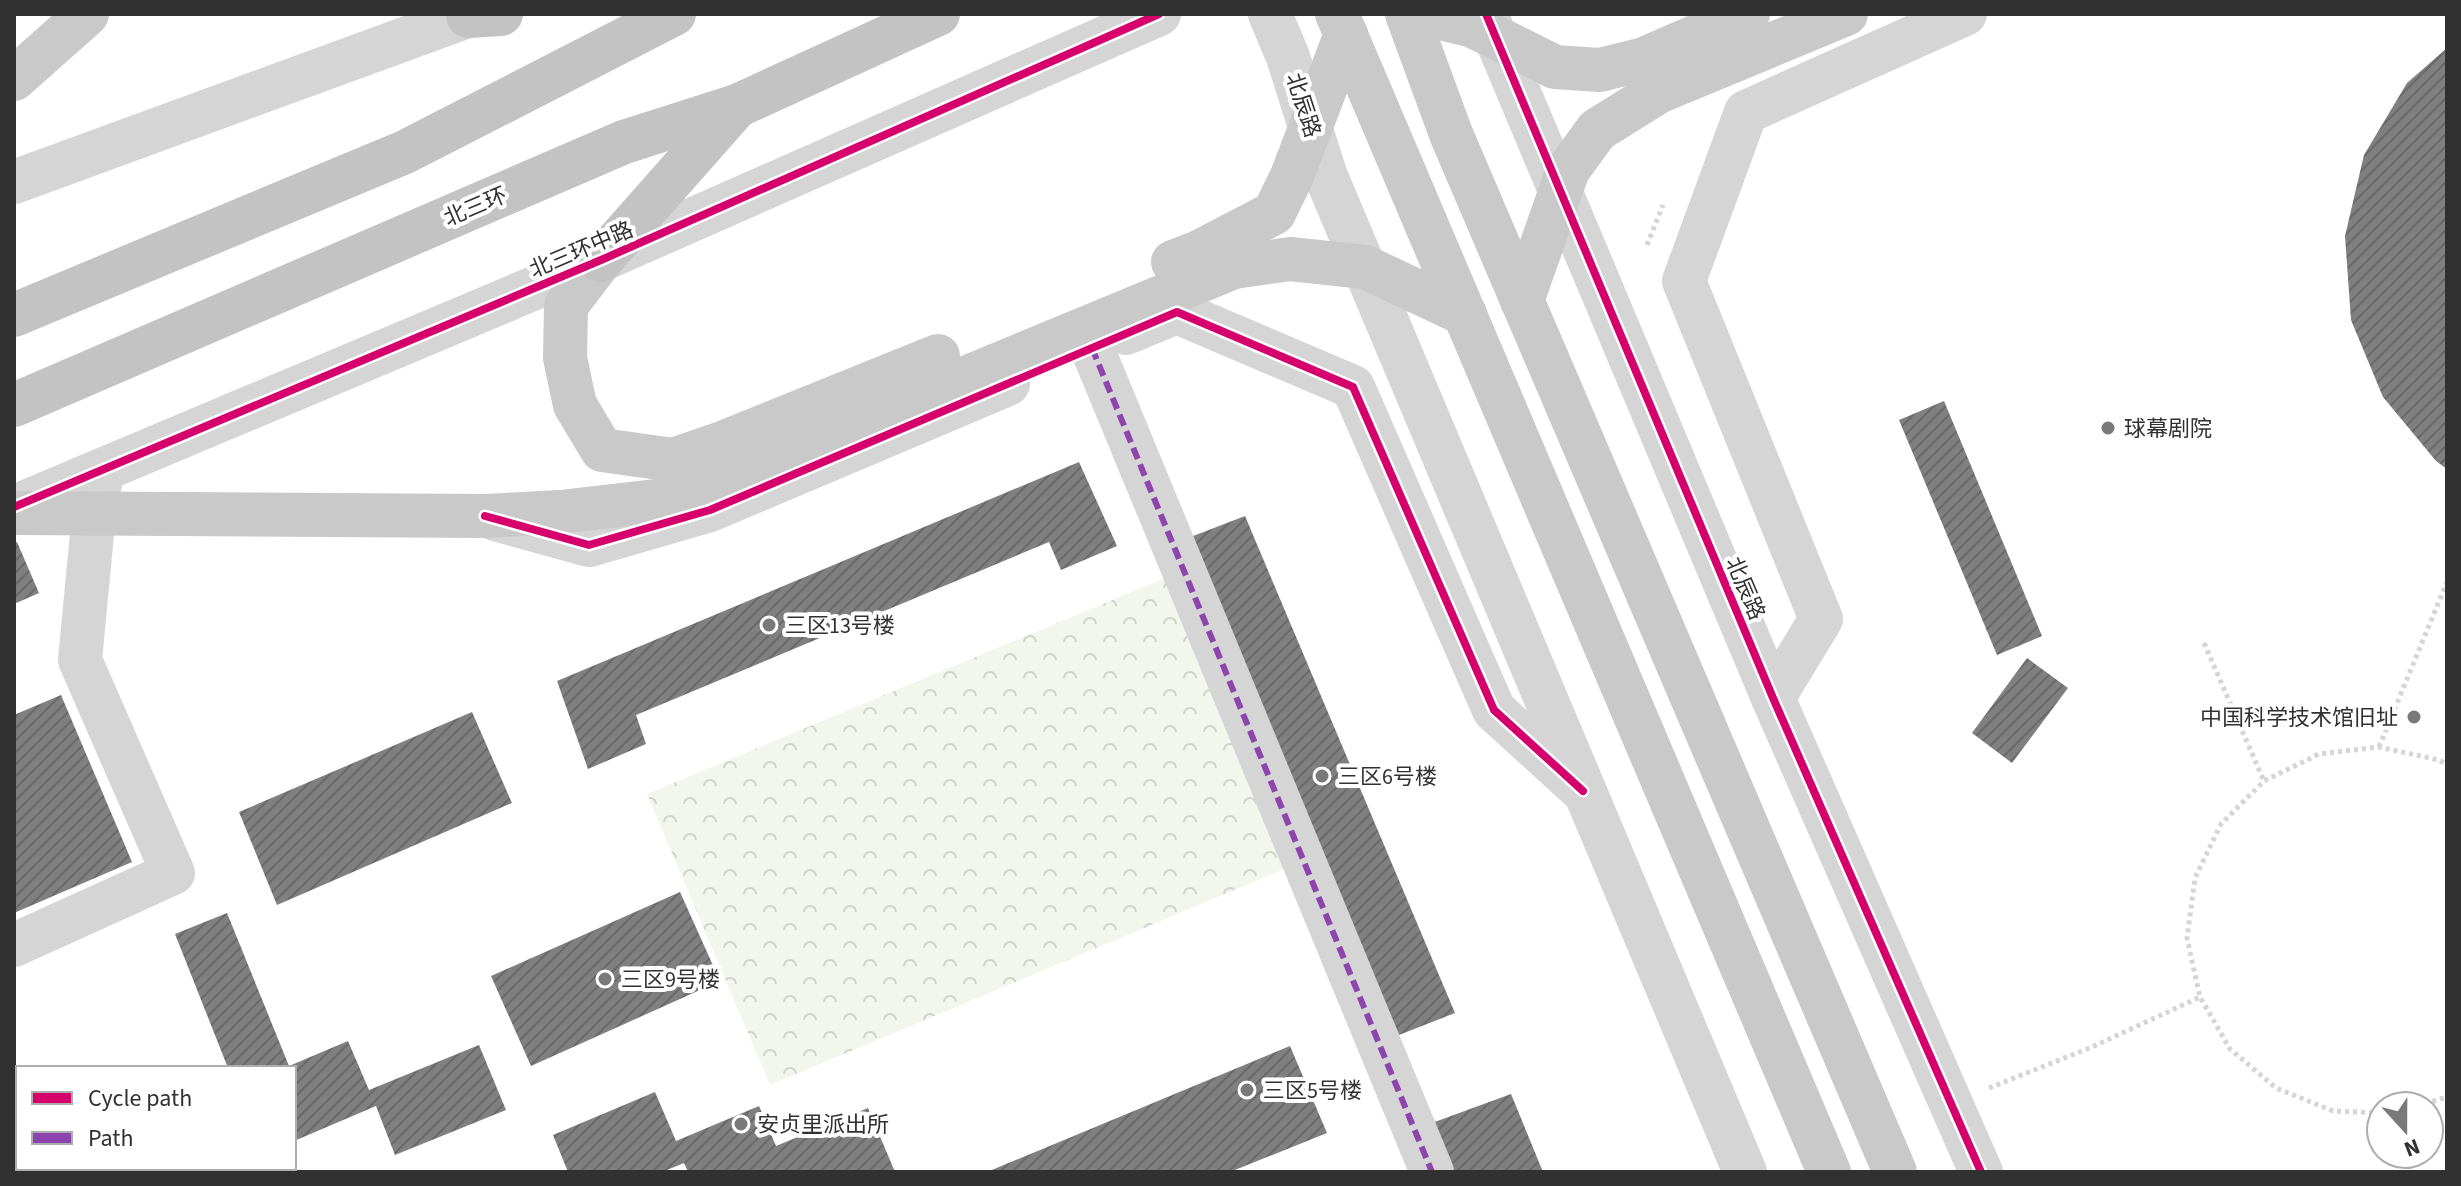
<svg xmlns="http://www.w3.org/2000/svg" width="2461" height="1186" font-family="'Source Sans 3','Noto Sans SC',sans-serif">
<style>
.park{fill:url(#park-crowns)}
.building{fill:url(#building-hatch)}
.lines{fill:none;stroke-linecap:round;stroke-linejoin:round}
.path{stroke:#d5d5d5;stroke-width:5;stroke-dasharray:4 4;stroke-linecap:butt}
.minor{stroke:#d5d5d5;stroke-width:44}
.major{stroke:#c9c9c9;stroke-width:44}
.highway{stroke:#c3c3c3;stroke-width:44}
.quiet{stroke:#8e44ad;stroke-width:6;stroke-dasharray:12 6;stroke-linecap:butt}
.cycleway-casing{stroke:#fff;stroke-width:13}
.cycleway{stroke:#d6006c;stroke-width:8}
.poi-dot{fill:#797979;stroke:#fff;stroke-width:3}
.labels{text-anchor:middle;stroke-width:8;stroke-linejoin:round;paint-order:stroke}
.street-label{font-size:22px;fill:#313131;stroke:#fff}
.poi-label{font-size:22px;fill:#313131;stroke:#fff;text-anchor:start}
</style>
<defs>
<pattern id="park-crowns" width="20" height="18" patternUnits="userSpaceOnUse" patternTransform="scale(2)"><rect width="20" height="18" fill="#f2f6ed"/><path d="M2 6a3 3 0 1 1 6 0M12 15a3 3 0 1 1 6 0" fill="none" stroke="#d0d3cc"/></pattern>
<pattern id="building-hatch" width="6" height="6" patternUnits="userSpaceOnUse" patternTransform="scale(2)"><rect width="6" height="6" fill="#808080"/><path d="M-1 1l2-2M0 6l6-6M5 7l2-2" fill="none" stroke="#696969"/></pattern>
</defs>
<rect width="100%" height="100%" fill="#fff"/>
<!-- park -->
<path class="park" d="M1165 578 1287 868 770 1085 647 794Z"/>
<!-- building -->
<g class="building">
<path d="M2447 48V469L2436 461 2383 397 2351 320 2345 236 2364 155 2407 83Z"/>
<path d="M1944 401 2042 636 1997 655 1899 420Z"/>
<path d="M1079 462 1117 546 1061 570 1049 542 636 715 646 744 588 769 557 681Z"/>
<path d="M1245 516 1455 1013 1399 1035 1188 538Z"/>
<path d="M17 542 39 593 14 604V543Z"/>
<path d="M2027 658 2068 688 2012 763 1972 733Z"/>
<path d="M61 695 132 862 14 913V715Z"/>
<path d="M472 712 512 803 277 905 239 812Z"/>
<path d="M680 892 720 981 531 1066 491 976Z"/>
<path d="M227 913 289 1066 348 1041 369 1090 479 1045 506 1110 395 1155 376 1106 294 1141V1068H228L175 934Z"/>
<path d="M1290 1046 1327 1133 1230 1172H987Z"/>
<path d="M655 1092 676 1141 759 1106 776 1146 868 1108 895 1172H688L684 1163 662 1172H568L553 1135Z"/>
<path d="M1511 1094 1543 1172H1440L1421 1127Z"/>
</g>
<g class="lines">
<!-- path -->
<g class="path">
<path d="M1647 245 1663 205"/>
<path d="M2204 643 2264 781"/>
<path d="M2379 747 2447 582"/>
<path d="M1989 1088 2092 1047 2200 997"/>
<path d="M2417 1106 2447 1097"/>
<path d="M2381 1113 2333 1111 2276 1088 2230 1049 2200 997 2187 938 2195 878 2221 824 2264 781 2319 754 2379 747 2439 760 2447 765"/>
</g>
<!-- minor -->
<g class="minor">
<path d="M1270 14 1288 57 1325 174 1745 1172"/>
<path d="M1486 14 1773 698 1981 1172"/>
<path d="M14 182 473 14"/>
<path d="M1126 333 1177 312 1353 387 1494 710 1583 791"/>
<path d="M1092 348 1432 1172"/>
<path d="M14 507 601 260 1159 14"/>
<path d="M495 519 589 545 710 510 1008 384"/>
<path d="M1773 698 1821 619 1684 281 1746 112 1965 14"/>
<path d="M14 945 173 873 80 660 94 513 102 475"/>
</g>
<!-- major -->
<g class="major">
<path d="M1337 14 1829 1172"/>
<path d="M1407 14 1451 134 1895 1172"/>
<path d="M1424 14 1473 26 1555 67 1600 70 1644 59 1748 14"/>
<path d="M14 79 87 14"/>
<path d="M601 260 566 306 565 358 575 405 602 450 673 460 725 442 938 356"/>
<path d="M1173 262 1199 252 1274 213 1292 176 1346 34"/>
<path d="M1522 301 1568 170 1597 130 1658 92 1846 14"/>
<path d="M14 513 485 516 560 512 673 499 1234 267 1290 259 1365 267 1465 314"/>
</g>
<!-- highway -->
<g class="highway">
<path d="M468 16 501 14"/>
<path d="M601 260 737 106"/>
<path d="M14 315 405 152 674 14"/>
<path d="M14 405 624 142 737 106 938 14"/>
</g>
<!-- quiet -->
<path class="quiet" d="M1092 348 1432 1172"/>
<defs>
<g id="cycleway">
<path d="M1486 14 1773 698 1981 1172"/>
<path d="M14 507 601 260 1159 14"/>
<path d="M485 516 589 545 710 510 1177 312 1353 387 1494 710 1583 791"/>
</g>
</defs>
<!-- cycleway casing -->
<use href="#cycleway" class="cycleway-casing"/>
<!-- cycleway -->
<use href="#cycleway" class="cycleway"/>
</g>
<!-- markers -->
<g class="poi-dot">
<circle cx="2108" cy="428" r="8"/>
<circle cx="769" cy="625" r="8"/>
<circle cx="2414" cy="717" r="8"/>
<circle cx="1322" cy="776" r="8"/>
<circle cx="605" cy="979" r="8"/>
<circle cx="1247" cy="1090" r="8"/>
<circle cx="741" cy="1124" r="8"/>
</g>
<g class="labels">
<!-- street labels -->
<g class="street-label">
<text transform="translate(1304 105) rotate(72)" y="8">北辰路</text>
<text transform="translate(475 206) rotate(-23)" y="8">北三环</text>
<text transform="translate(581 249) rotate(-23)" y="8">北三环中路</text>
<text transform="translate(1746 588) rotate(67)" y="8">北辰路</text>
</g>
<!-- poi labels -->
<g class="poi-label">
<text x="2124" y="436">球幕剧院</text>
<text x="785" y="633">三区13号楼</text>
<text x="2398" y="725" text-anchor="end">中国科学技术馆旧址</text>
<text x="1338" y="784">三区6号楼</text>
<text x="621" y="987">三区9号楼</text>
<text x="1263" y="1098">三区5号楼</text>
<text x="757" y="1132">安贞里派出所</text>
</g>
</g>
<!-- border -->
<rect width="2461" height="1186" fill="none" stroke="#313131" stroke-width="32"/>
<!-- legend -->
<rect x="16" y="1066" width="280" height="104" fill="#ffffff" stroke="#adadad" stroke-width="2"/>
<rect x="32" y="1092" width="40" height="12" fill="#d6006c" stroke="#adadad" stroke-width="2"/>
<text x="88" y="1106" font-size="24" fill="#313131">Cycle path</text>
<rect x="32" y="1132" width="40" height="12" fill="#8e44ad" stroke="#adadad" stroke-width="2"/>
<text x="88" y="1146" font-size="24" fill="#313131">Path</text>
<!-- north arrow -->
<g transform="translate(2405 1130) rotate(159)"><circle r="38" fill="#ffffff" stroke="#adadad" stroke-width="2"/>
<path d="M0-6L14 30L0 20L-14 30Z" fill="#797979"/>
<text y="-12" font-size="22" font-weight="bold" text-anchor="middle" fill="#313131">N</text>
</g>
</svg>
